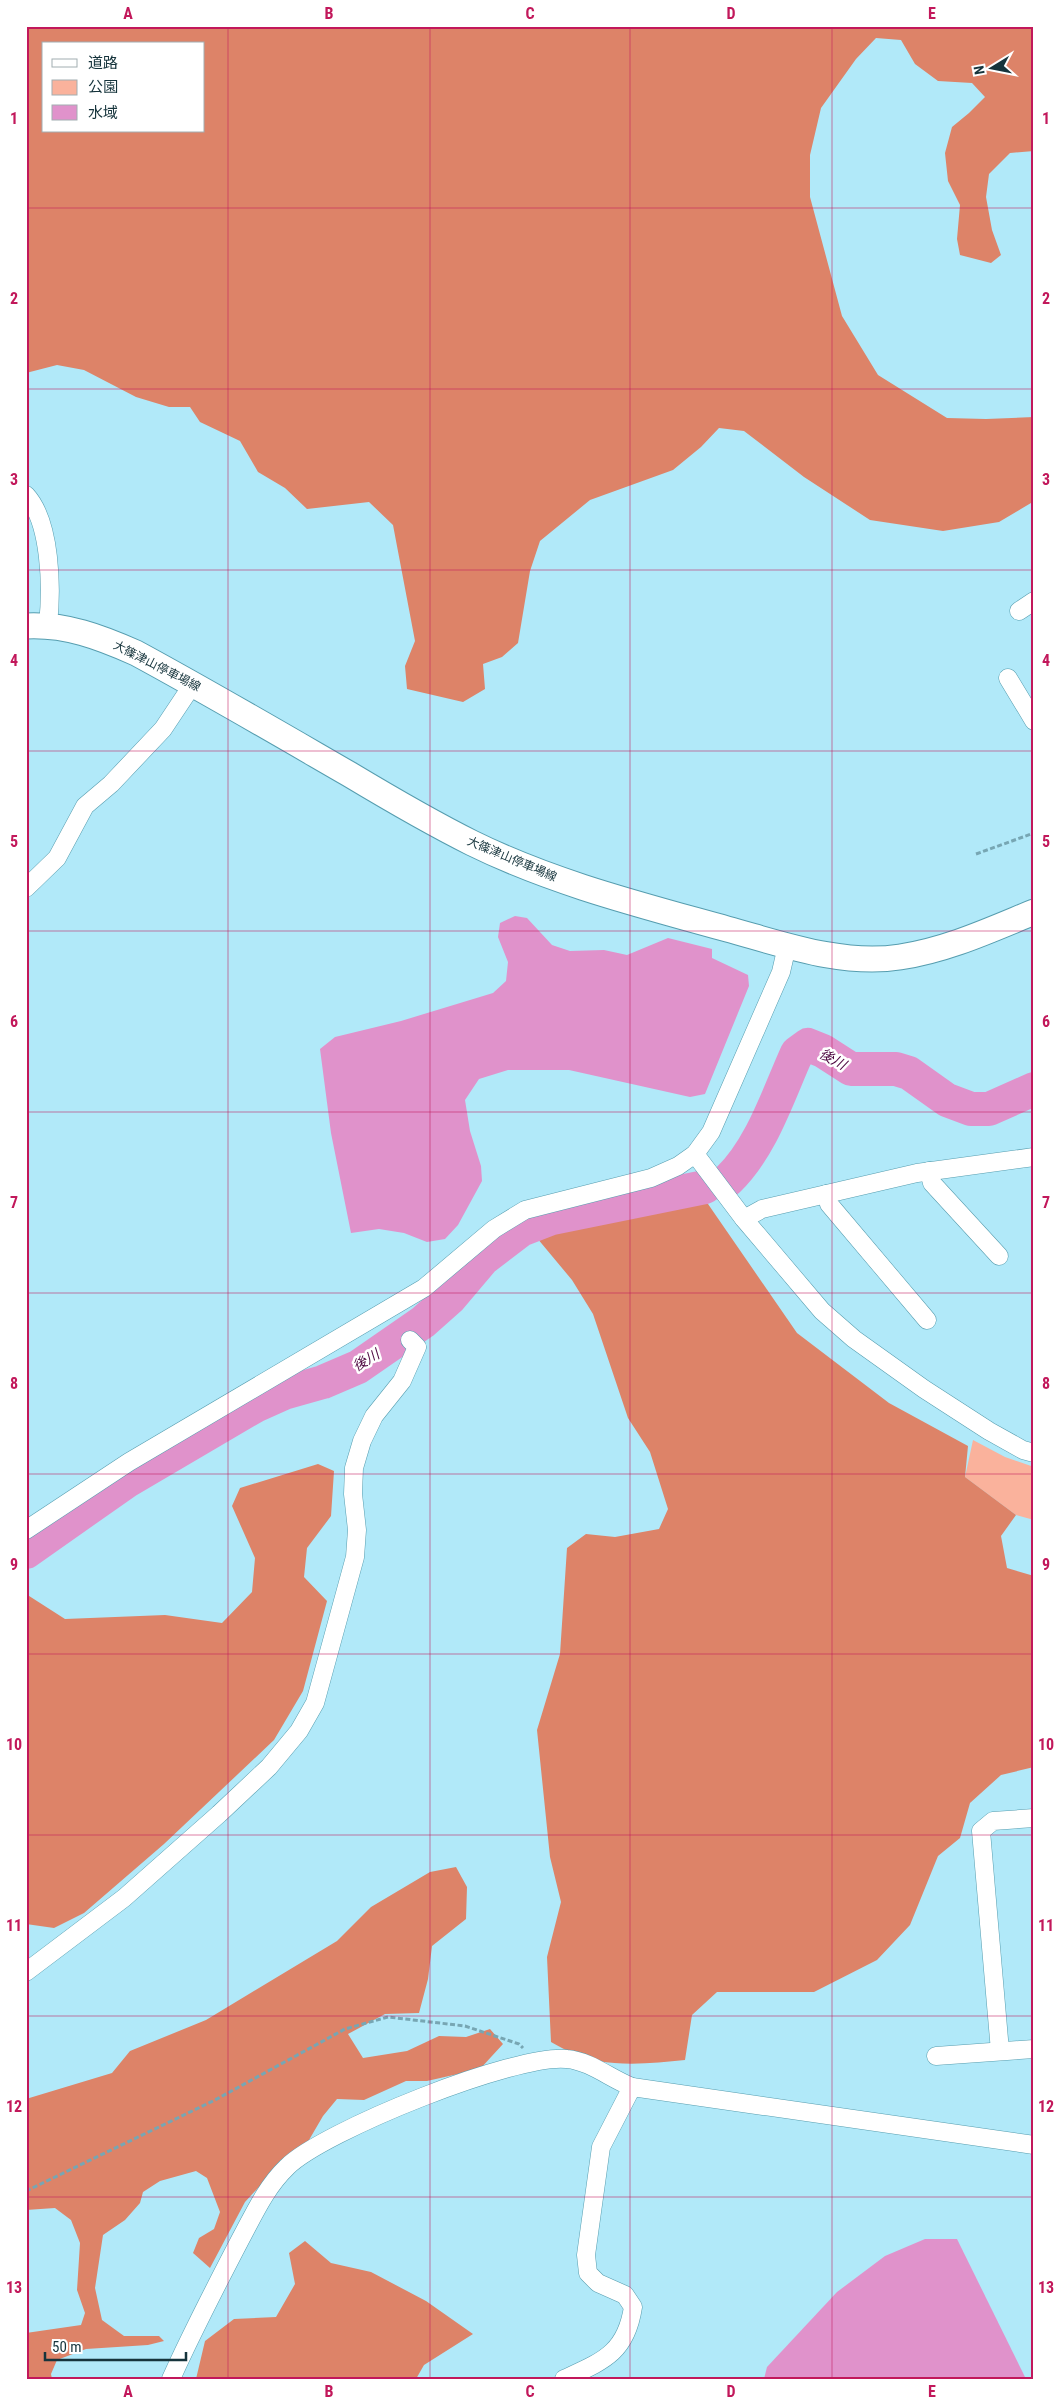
<svg xmlns="http://www.w3.org/2000/svg" width="1060" height="2405" font-family="'Roboto Condensed','Noto Sans JP',sans-serif">
<style>
.green{fill:#fab29c}
.forest{fill:#dd8368;fill-rule:evenodd}
.water{fill:#e092cb}
.lines{fill:none;stroke-linecap:round;stroke-linejoin:round}
.river{stroke:#e092cb;stroke-width:34}
.minor-casing{stroke:#569daf;stroke-width:19}
.secondary-casing{stroke:#569daf;stroke-width:27}
.path{stroke:#77a6b3;stroke-width:3;stroke-dasharray:5 2.5;stroke-linecap:butt}
.minor{stroke:#fff;stroke-width:18}
.secondary{stroke:#fff;stroke-width:25}
.grid{fill:none;stroke:#c2185b;stroke-width:1;stroke-opacity:0.55}
.labels{text-anchor:middle;stroke-width:5;stroke-linejoin:round;paint-order:stroke}
.street-label{font-size:12px;fill:#16343c;stroke:#fff}
.water-label{font-size:14px;font-style:italic;fill:#4c053f;stroke:#fff}
.neatline{fill:none;stroke:#c2185b;stroke-width:2}
.grid-label{font-size:16px;text-anchor:middle;font-weight:bold;fill:#c2185b}
</style>
<rect width="100%" height="100%" fill="#b1e9f9"/>
<!-- green -->
<path class="green" d="M973 1440 1005 1457 1034 1467V1520L1016 1515 965 1477Z"/>
<!-- forest -->
<g class="forest">
<path d="M26 26H1034V151L1010 153 989 174 986 197 992 230 1001 255 991 263 960 255 957 239 960 205 948 181 945 153 952 127 969 113 985 97 972 83 938 81 915 64 901 40 876 38 856 59 821 108 810 155V197L842 316 878 375 947 418 986 419 1034 417V499L1031 503 999 522 943 531 870 520 804 477 744 431 719 428 701 447 673 470 590 500 540 541 530 571 518 643 502 657 483 664 485 689 463 702 407 689 405 666 415 641 393 525 369 502 307 509 285 488 258 472 240 441 200 422 190 407H169L136 397 84 370 57 365 26 373ZM44 44H204V131H44Z"/>
<path d="M686 1199 708 1204 797 1333 889 1403 968 1446 965 1477 1016 1515 1001 1536 1007 1568 1034 1576V1767L1001 1775 970 1803 960 1838 938 1856 910 1925 877 1960 814 1992H717L692 2015 685 2060C657 2063 626 2066 598 2061 582 2059 565 2050 551 2042L547 1957 561 1902 550 1857 537 1730 560 1654 567 1548 586 1534 615 1537 659 1529 668 1509 650 1452 628 1418 593 1314 572 1280 537 1238 551 1224Z"/>
<path d="M318 1464 334 1471 331 1516 307 1548 304 1577 327 1601 303 1691 274 1740 164 1844 84 1913 54 1928 26 1924V1594L65 1619 165 1615 222 1623 252 1592 255 1558 232 1506 240 1488Z"/>
<path d="M456 1867 467 1887 466 1919 432 1946 428 1979 419 2013 385 2014 348 2034 363 2058 407 2051 439 2036 466 2037 490 2029 503 2044 480 2069 427 2081H406L364 2100 337 2099 323 2116 309 2140 269 2176 245 2202 210 2268 193 2253 199 2238 214 2229 220 2212 207 2178 196 2171 160 2181 143 2192 140 2203 125 2220 103 2235 95 2288 102 2320 124 2336H159L164 2341 148 2345 86 2349 57 2360 51 2374 52 2379H26V2333L81 2325 85 2313 77 2290 80 2243 71 2220 55 2208 26 2210V2099L112 2073 130 2051 206 2020 337 1941 371 1907 430 1872Z"/>
<path d="M305 2241 331 2263 371 2272 426 2301 473 2334 424 2365 416 2379H196L205 2341 234 2319 276 2317 295 2284 289 2253Z"/>
</g>
<!-- water -->
<g class="water">
<path d="M515 916 527 918 552 945 570 951 604 950 627 955 668 938 712 949V958L748 975 749 986 705 1094 690 1097 569 1070H508L479 1079 465 1100 470 1131 481 1166 482 1181 458 1225 445 1239 427 1242 404 1233 379 1229 351 1233 331 1133 320 1049 335 1037 401 1021 493 993 506 981 508 962 498 937 500 923Z"/>
<path d="M925 2239H957L1026 2379H764L767 2367 837 2292 885 2256Z"/>
</g>
<g class="lines">
<!-- river -->
<g class="river">
<path d="M728 1180C762 1147 778 1095 797 1053L808 1045 823 1051 851 1069H896L909 1073 947 1100 971 1109H989L1034 1089"/>
<path d="M26 1552 127 1481 255 1406 284 1393 323 1382 358 1367 423 1322 450 1298 483 1259 521 1230 552 1218 705 1187"/>
</g>
<defs>
<g id="minor">
<path d="M26 495C51 522 52 588 48 625"/>
<path d="M1019 611 1034 601"/>
<path d="M1008 678 1034 721"/>
<path d="M26 888 57 858 85 806 111 784 163 729 193 684"/>
<path d="M695 1154 744 1219 822 1311 854 1339 924 1389 989 1431 1023 1450 1034 1453"/>
<path d="M929 1171 932 1183 999 1256"/>
<path d="M826 1194 829 1204 927 1320"/>
<path d="M744 1219 762 1209 917 1173 1034 1157"/>
<path d="M26 1530 129 1462 424 1288 494 1229 525 1210 651 1178 678 1166 695 1154 711 1132 781 972 787 946"/>
<path d="M26 1972 124 1898 219 1814 269 1767 299 1731 315 1703 355 1557 357 1530 353 1494 354 1468 362 1441 374 1416 402 1381 417 1347 410 1340"/>
<path d="M1000 2051 981 1831 993 1821 1034 1818"/>
<path d="M936 2056 1034 2049"/>
<path d="M171 2379C192 2332 216 2286 240 2240 254 2214 266 2187 287 2167 323 2131 517 2053 567 2059 590 2061 611 2079 632 2087L1034 2145"/>
<path d="M564 2379C603 2361 626 2353 633 2307L625 2295 598 2283 588 2273 586 2255 601 2147 632 2087"/>
</g>
<path id="secondary" d="M26 626C66 624 100 637 136 653 208 692 278 733 349 774 389 798 430 822 472 843 553 883 641 905 727 929 782 944 842 966 900 957 947 950 990 930 1034 912"/>
</defs>
<!-- minor casing -->
<use href="#minor" class="minor-casing"/>
<!-- secondary casing -->
<use href="#secondary" class="secondary-casing"/>
<!-- path -->
<g class="path">
<path d="M26 423V448"/>
<path d="M976 854 1034 833"/>
<path d="M26 2191 215 2100 345 2029 388 2017 465 2026 519 2044 523 2048"/>
</g>
<!-- minor -->
<use href="#minor" class="minor"/>
<!-- secondary -->
<use href="#secondary" class="secondary"/>
</g>
<!-- grid -->
<path class="grid" d="M228 26V2379M430 26V2379M630 26V2379M832 26V2379M26 208H1034M26 389H1034M26 570H1034M26 751H1034M26 931H1034M26 1112H1034M26 1293H1034M26 1474H1034M26 1654H1034M26 1835H1034M26 2016H1034M26 2197H1034"/>
<g class="labels">
<!-- street labels -->
<g class="street-label">
<text transform="translate(157 666) rotate(27)" y="4">大篠津山停車場線</text>
<text transform="translate(512 859) rotate(23)" y="4">大篠津山停車場線</text>
</g>
<!-- water labels -->
<g class="water-label">
<text transform="translate(833 1059) rotate(29)" y="5">後川</text>
<text transform="translate(366 1360) rotate(-31)" y="5">後川</text>
</g>
</g>
<!-- border -->
<rect width="1060" height="2405" fill="none" stroke="#ffffff" stroke-width="55"/>
<!-- legend -->
<rect x="42" y="42" width="162" height="90" fill="#ffffff" stroke="#a2aeb1"/>
<rect x="52" y="59" width="25" height="8" fill="#ffffff" stroke="#a2aeb1"/>
<text x="88" y="68" font-size="15" fill="#16343c">道路</text>
<rect x="52" y="80" width="25" height="15" fill="#fab29c" stroke="#a2aeb1"/>
<text x="88" y="92" font-size="15" fill="#16343c">公園</text>
<rect x="52" y="105" width="25" height="15" fill="#e092cb" stroke="#a2aeb1"/>
<text x="88" y="118" font-size="15" fill="#16343c">水域</text>
<!-- north arrow -->
<g transform="translate(992 68) rotate(260)" stroke="#ffffff" stroke-width="4" paint-order="stroke">
<path d="M0-4L9 19L0 12L-9 19Z" fill="#16343c"/>
<text y="-8" font-size="14" font-weight="bold" text-anchor="middle" fill="#16343c">N</text>
</g>
<!-- scale -->
<path d="M45 2352v8h141v-8" fill="none" stroke="#16343c" stroke-width="2.5"/>
<text x="52" y="2352" font-size="15" fill="#16343c" stroke="#ffffff" stroke-width="4" paint-order="stroke">50 m</text>
<rect x="28" y="28" width="1004" height="2350" class="neatline"/>
<g class="grid-label">
<text x="128" y="19">A</text>
<text x="329" y="19">B</text>
<text x="530" y="19">C</text>
<text x="731" y="19">D</text>
<text x="932" y="19">E</text>
<text x="14" y="124">1</text>
<text x="1046" y="124">1</text>
<text x="14" y="304">2</text>
<text x="1046" y="304">2</text>
<text x="14" y="485">3</text>
<text x="1046" y="485">3</text>
<text x="14" y="666">4</text>
<text x="1046" y="666">4</text>
<text x="14" y="847">5</text>
<text x="1046" y="847">5</text>
<text x="14" y="1027">6</text>
<text x="1046" y="1027">6</text>
<text x="14" y="1208">7</text>
<text x="1046" y="1208">7</text>
<text x="14" y="1389">8</text>
<text x="1046" y="1389">8</text>
<text x="14" y="1570">9</text>
<text x="1046" y="1570">9</text>
<text x="14" y="1750">10</text>
<text x="1046" y="1750">10</text>
<text x="14" y="1931">11</text>
<text x="1046" y="1931">11</text>
<text x="14" y="2112">12</text>
<text x="1046" y="2112">12</text>
<text x="14" y="2293">13</text>
<text x="1046" y="2293">13</text>
<text x="128" y="2397">A</text>
<text x="329" y="2397">B</text>
<text x="530" y="2397">C</text>
<text x="731" y="2397">D</text>
<text x="932" y="2397">E</text>
</g>
</svg>
